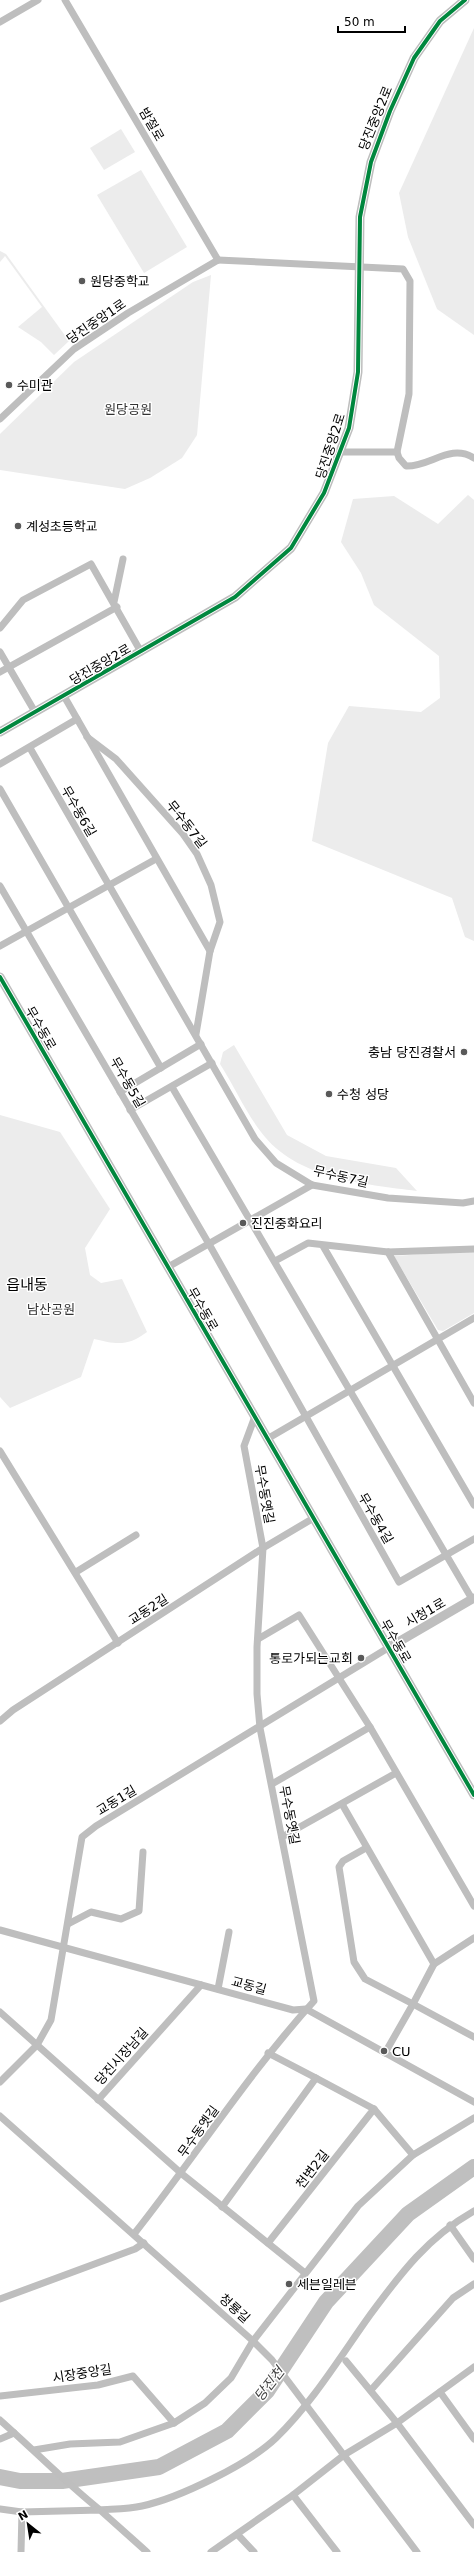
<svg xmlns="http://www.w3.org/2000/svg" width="474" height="2552" font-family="'DejaVu Sans','Noto Sans KR',sans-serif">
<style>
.green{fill:#ececec}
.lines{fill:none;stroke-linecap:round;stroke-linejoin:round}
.river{stroke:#bfbfbf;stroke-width:16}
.minor{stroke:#bebebe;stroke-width:7}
.tertiary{stroke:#bebebe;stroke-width:9}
.cycleway-casing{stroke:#fff;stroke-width:6}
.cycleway{stroke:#00873e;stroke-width:4}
.poi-dot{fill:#595959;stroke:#fff;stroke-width:1.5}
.labels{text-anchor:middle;stroke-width:3;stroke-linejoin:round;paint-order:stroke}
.street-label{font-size:13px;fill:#000;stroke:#fff}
.poi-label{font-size:13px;fill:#000;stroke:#fff;text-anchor:start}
.park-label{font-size:13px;fill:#333;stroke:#fff}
.water-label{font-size:14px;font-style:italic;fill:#444;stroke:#fff}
.quarter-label{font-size:15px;fill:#000;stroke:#fff}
</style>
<rect width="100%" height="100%" fill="#fff"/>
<!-- green -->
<g class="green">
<path d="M474 28V335L437 309 408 237 399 193Z"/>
<path d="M121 129 135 152 104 170 90 148Z"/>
<path d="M141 170 187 247 144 273 97 195Z"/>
<path d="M0 251 6 254 69 341 54 355 41 342 18 327 42 307 5 256 0 262Z"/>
<path d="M211 275 197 435 182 458 150 478 125 489 0 470V434L74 362 193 282Z"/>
<path d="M468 495 474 500V941L465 937 452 898 312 841 328 743 349 706 421 712 440 698 439 656 374 605 361 573 341 542 353 499 394 496 438 524Z"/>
<path d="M234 1045 287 1135 326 1156 396 1168 417 1191C364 1184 296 1179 261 1132 245 1111 234 1086 220 1064L223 1052Z"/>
<path d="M0 1115 60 1132 110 1209 85 1248 90 1275 101 1283 122 1279 147 1332C127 1347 116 1344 94 1339L81 1377 10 1408 0 1397Z"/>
<path d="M474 1251V1313L443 1331 438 1330 394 1256Z"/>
</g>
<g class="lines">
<!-- river -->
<path class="river" d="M0 2477 20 2481H62L159 2467 227 2431 267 2391 326 2302 408 2214 474 2167"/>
<!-- minor -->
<g class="minor">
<path d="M65 0 218 260"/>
<path d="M0 22 38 0"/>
<path d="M218 260 403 269 410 281 409 394 397 452H341"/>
<path d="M0 419 74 349 128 313 218 260"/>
<path d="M397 452 399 458 406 466C430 467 450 443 474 458"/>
<path d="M114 602 123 559"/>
<path d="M0 628 23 600 91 564 141 652"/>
<path d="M0 652 35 712"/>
<path d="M0 672 117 607"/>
<path d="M64 696 210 951"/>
<path d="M87 737 116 759 183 834 197 854 211 885 220 922 210 951 196 1034"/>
<path d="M30 748 255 1139 276 1163 312 1185 388 1198 463 1203 474 1201"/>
<path d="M0 764 77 719"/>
<path d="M0 789 161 1068"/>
<path d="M0 886 209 1244 399 1582 474 1539"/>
<path d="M0 946 156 859"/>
<path d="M172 1087 472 1599"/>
<path d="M120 1092 201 1044"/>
<path d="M130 1110 212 1063"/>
<path d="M323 1246 474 1505"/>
<path d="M388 1252 474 1403"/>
<path d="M275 1261 308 1243 388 1252 474 1249"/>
<path d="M168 1267 312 1185"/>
<path d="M267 1439 474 1318"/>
<path d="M0 1451 118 1643"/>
<path d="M76 1572 136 1535"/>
<path d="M258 1639 299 1615 370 1727 474 1906"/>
<path d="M0 1721 13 1710 263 1548 312 1519"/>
<path d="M272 1784 370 1727"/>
<path d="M342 1804 434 1964"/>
<path d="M282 1837 396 1773"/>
<path d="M366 1848 343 1861 339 1867 354 1962 365 1979 413 2004 385 2053"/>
<path d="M68 1924 91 1912 121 1919 139 1911 143 1852"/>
<path d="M0 1930 293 2010 306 2009 474 2102"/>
<path d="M474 1938 434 1964 413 2004 474 2037"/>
<path d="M218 1989 229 1932"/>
<path d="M0 2012 182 2174 305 2273"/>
<path d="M0 2082 37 2045 51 2020 82 1837 96 1826 388 1648"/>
<path d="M98 2100 201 1985"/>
<path d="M0 2116 253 2341 272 2360 417 2552"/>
<path d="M413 2155 474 2118"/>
<path d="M222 2207 316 2078 268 2053"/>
<path d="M450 2225 474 2259"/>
<path d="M134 2234C195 2157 248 2074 314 2001L260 1728 257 1694V1647L263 1548 244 1446 254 1419"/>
<path d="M268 2243 374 2109 316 2078"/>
<path d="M0 2299 135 2249 144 2243"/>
<path d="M474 2367 397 2423 474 2525"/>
<path d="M371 2390 453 2298 474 2284"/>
<path d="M440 2392 474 2439"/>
<path d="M0 2396 98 2385 133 2376 174 2423"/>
<path d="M0 2420C34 2450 65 2482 100 2510 114 2509 129 2509 142 2506 179 2498 249 2464 276 2438 313 2402 340 2357 370 2315 401 2273 428 2237 474 2211"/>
<path d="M0 2439 14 2433"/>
<path d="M34 2450 70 2444 120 2442 174 2423 205 2403 231 2378 253 2341 358 2206 413 2155 374 2109"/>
<path d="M293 2495 337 2552"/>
<path d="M0 2509 22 2512 21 2552"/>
<path d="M22 2512 100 2510 147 2552"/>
<path d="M238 2535 254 2552"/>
<path d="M211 2552 293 2495 344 2455 397 2423 346 2361"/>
</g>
<!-- tertiary -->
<g class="tertiary">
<path d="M0 732 235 597 291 548 324 493 349 428 358 372 360 217 371 162 390 111 414 58 440 21 465 0"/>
<path d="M0 977 474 1795"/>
<path d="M388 1648 474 1598"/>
</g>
<defs>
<g id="cycleway">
<path d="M0 732 235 597 291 548 324 493 349 428 358 372 360 217 371 162 390 111 414 58 440 21 465 0"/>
<path d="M0 977 474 1795"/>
</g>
</defs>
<!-- cycleway casing -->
<use href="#cycleway" class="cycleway-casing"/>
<!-- cycleway -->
<use href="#cycleway" class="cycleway"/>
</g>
<!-- markers -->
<g class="poi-dot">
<circle cx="82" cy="281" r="4"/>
<circle cx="9" cy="385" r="4"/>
<circle cx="18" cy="526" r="4"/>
<circle cx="464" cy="1052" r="4"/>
<circle cx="329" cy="1094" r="4"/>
<circle cx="243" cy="1223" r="4"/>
<circle cx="361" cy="1658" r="4"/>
<circle cx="384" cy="2051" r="4"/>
<circle cx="289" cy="2284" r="4"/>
</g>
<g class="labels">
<!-- street labels -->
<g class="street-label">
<text transform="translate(375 118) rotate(-68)" y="5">당진중앙2로</text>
<text transform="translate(152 124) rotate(60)" y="5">밤절로</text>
<text transform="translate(96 321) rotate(-34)" y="5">당진중앙1로</text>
<text transform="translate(330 446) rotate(-72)" y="5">당진중앙2로</text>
<text transform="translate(100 664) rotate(-30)" y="5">당진중앙2로</text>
<text transform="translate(79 811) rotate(60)" y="5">무수동6길</text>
<text transform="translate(187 824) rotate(52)" y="5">무수동7길</text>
<text transform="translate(41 1028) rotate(60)" y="5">무수동로</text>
<text transform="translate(128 1082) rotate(60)" y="5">무수동5길</text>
<text transform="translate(341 1176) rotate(13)" y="5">무수동7길</text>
<text transform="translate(203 1309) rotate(60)" y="5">무수동로</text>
<text transform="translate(265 1494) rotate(80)" y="5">무수동옛길</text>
<text transform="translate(376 1518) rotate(60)" y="5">무수동4길</text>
<text transform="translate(148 1609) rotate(-33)" y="5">교동2길</text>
<text transform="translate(425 1612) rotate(-30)" y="5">시청1로</text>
<text transform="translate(396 1641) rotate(60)" y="5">무수동로</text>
<text transform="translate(116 1800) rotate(-31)" y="5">교동1길</text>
<text transform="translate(290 1815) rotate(79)" y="5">무수동옛길</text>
<text transform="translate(249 1985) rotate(15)" y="5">교동길</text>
<text transform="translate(121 2056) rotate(-48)" y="5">당진시장남길</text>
<text transform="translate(198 2131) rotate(-54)" y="5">무수동옛길</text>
<text transform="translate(312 2169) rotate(-52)" y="5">천변2길</text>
<text transform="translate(235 2308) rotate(42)" y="5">청룡길</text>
<text transform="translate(82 2373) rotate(-9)" y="5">시장중앙길</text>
</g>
<!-- poi labels -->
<g class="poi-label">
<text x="90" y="286">원당중학교</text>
<text x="17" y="390">수미관</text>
<text x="26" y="531">계성초등학교</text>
<text x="456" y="1057" text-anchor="end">충남 당진경찰서</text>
<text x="337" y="1099">수청 성당</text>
<text x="251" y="1228">진진중화요리</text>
<text x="353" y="1663" text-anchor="end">통로가되는교회</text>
<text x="392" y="2056">CU</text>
<text x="297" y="2289">세븐일레븐</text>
</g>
<!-- park labels -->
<g class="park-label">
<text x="128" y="414">원당공원</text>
<text x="51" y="1314">남산공원</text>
</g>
<!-- water labels -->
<g class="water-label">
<text transform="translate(269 2384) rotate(-52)" y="5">당진천</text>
</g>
<!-- quarter labels -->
<g class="quarter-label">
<text x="27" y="1290">읍내동</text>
</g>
</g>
<!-- north arrow -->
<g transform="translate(28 2524) rotate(330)" stroke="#ffffff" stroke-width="3" paint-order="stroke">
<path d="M0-3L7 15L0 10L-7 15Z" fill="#000000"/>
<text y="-6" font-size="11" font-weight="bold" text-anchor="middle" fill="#000000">N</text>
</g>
<!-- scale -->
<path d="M338 26v6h67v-6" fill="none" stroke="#000000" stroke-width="2"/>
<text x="344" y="26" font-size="12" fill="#000000" stroke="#ffffff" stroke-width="3" paint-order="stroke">50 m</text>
</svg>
